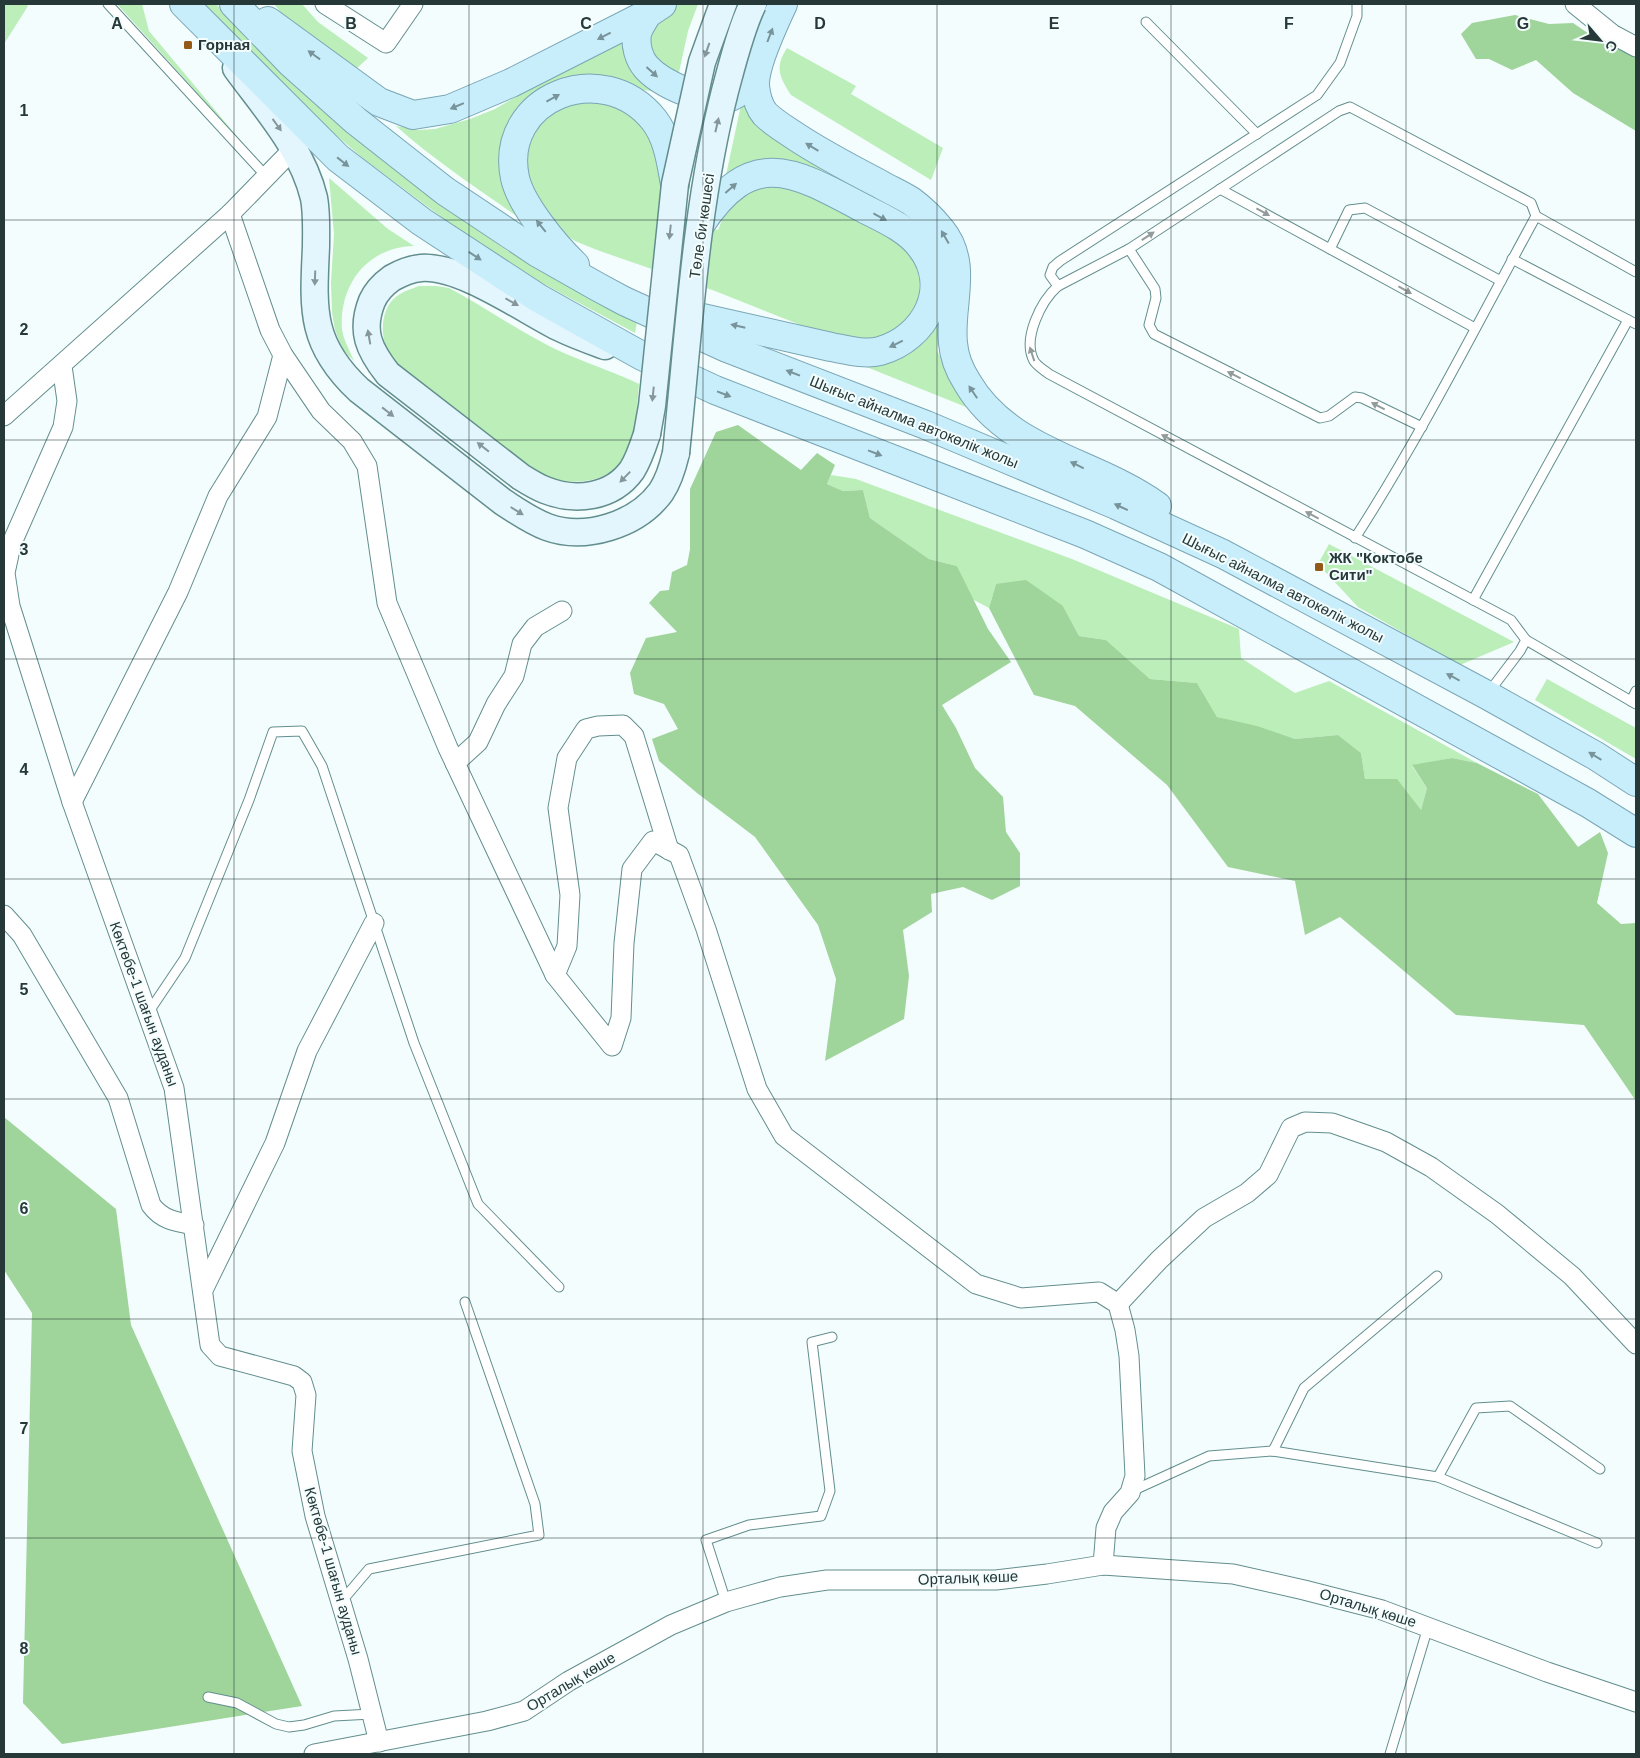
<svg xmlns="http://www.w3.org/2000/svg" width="1640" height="1758" font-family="Arial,sans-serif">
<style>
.green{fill:#bbeeb8}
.forest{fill:#9fd49b}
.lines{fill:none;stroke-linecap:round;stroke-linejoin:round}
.lane-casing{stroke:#638e8e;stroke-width:11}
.street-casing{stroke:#638e8e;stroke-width:21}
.secondary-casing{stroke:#638e8e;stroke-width:29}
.primary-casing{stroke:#79a6b5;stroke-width:30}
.lane{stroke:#fff;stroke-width:9}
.street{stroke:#fff;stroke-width:19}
.secondary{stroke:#e4f6fd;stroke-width:26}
.primary{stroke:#c9eefb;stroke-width:28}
.secondary-bridge-casing{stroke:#638e8e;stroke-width:29;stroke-linecap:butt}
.secondary-bridge{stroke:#e4f6fd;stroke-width:26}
.oneway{fill:#78939a}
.oneway2{fill:#85979a}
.oneway3{fill:#929c9c}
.grid{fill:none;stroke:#263838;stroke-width:1;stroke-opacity:0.55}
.poi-dot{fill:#935916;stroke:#f4fdfd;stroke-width:2}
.labels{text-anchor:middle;stroke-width:4;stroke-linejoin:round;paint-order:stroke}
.poi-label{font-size:15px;font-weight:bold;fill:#263838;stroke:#f4fdfd;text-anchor:start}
.street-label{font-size:15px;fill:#263838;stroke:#f4fdfd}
.grid-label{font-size:16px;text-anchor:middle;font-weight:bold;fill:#263838;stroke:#f4fdfd;stroke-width:4;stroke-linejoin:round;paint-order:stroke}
</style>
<rect width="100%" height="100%" fill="#f4fdfd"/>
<!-- green -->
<g class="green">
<path d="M4 4H26L28 6 4 44Z"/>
<path d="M117 4H142L149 31 245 146Z"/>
<path d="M198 4H216L292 81 372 151 506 250 637 322 635 333 499 260 364 159 283 90Z"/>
<path d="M274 4H302L318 22 368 58 356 69 282 14Z"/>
<path d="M678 4H698L688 31 678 77 649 58 650 31 665 12Z"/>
<path d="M631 30 662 92 643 90 610 78 590 74 564 78 545 86 525 103 522 220C480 190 435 161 396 126L418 130 435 129 470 119 495 109Z"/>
<path d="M787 48 856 86 851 94 943 148 931 180 791 95C780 77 774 68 787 48Z"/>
<path d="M574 101C586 102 600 102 613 105 644 112 658 149 661 178 662 191 659 205 658 217L718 230 726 210 746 192 767 184 790 187 824 202 895 241 910 253 924 281 918 311 878 342 836 339 715 291 597 250 575 241 557 230 532 198 522 156 536 122Z"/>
<path d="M741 105H745L841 176C804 165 760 150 726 175Z"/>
<path d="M329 178 388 229 414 246C368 247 339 284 342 329 343 339 350 351 354 361L343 350 335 330 332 312 331 283 334 234Z"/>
<path d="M419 286H436L449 288C490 310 528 338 571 356 594 366 617 373 639 384 637 408 636 440 622 461 604 486 562 486 537 473 523 465 510 453 497 443 468 421 438 399 409 377 404 372 397 366 392 360 380 342 378 310 397 296 404 291 411 289 419 286Z"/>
<path d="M939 318 937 350 949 381 971 409 849 360Z"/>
<path d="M831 475 856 479 1072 559 1239 629 1241 658 1295 693 1329 681 1477 763 1452 758 1412 766 1427 788 1421 810 1365 779 1361 753 1338 735 1295 739 1217 717 1197 683 1150 679 1106 640 1079 636 1063 606 996 584 989 608 972 599 957 566 929 559 870 518 863 490 843 491 827 484Z"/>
<path d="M1329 544 1514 642 1460 665 1358 607 1318 564Z"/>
<path d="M1547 679 1636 728V759L1535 700Z"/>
</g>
<!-- forest -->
<g class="forest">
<path d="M1515 15 1549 24 1573 23 1598 40 1636 56V131L1573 93 1536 60 1512 70 1489 59H1476L1461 34 1472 23Z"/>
<path d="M738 425 801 470 817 453 835 465 827 484 843 491 863 490 870 518 929 559 957 566 988 629 1011 662 942 705 956 728 975 768 1003 797 1006 832 1020 853V886L992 900 963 887 931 894 932 912 903 930 909 976 904 1019 825 1061 836 979 818 925 755 837 697 793 659 761 652 739 678 729 664 704 634 694 630 673 646 638 677 632 649 603 660 591 669 590 672 572 687 565 690 549V489L716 432Z"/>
<path d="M1026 580 1063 606 1079 636 1106 640 1150 679 1197 683 1217 717 1257 726 1295 739 1338 735 1361 753 1365 779H1397L1421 810 1427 788 1412 765 1452 758 1477 763 1538 794 1578 847 1600 832 1608 853 1597 903 1621 924 1636 923V1101L1584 1025 1456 1015 1340 917 1305 935 1295 881 1228 867 1167 785 1075 706 1034 695 989 608 996 584Z"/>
<path d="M4 1117 116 1209 131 1325 302 1706 62 1744 23 1703 32 1313 4 1270Z"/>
</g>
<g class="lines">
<defs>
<g id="lane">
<path d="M108 4 266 176"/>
<path d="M1146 22 1257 134"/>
<path d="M1220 189 1475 328"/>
<path d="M1536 216 1636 272"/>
<path d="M1129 249 1155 289 1156 298 1149 325 1154 334 1320 418 1329 416 1355 397 1362 398 1422 427"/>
<path d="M1330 249 1349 210 1365 208 1501 281"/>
<path d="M1512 259 1636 324"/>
<path d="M1058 286 1050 275 1053 267 1060 261 1317 95 1340 63 1357 16V4"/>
<path d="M1355 538C1422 434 1477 324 1536 216L1531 203 1350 107 1339 111 1129 249 1058 286C1041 301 1022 339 1034 361 1037 366 1044 370 1049 374L1511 620 1526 640 1520 651 1489 692"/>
<path d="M1473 600 1628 320"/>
<path d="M1526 640 1636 704"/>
<path d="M1631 701 1636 691"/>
<path d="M148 1013 185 958 249 800 273 732 302 731 322 766 414 1043 478 1204 559 1287"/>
<path d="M1273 1451 1304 1388 1437 1276"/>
<path d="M1438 1477 1476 1408 1510 1406 1600 1469"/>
<path d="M1132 1491 1209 1456 1273 1451 1438 1477 1597 1543"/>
<path d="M341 1602 369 1569 539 1535 535 1504 465 1302"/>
<path d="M726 1602 706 1540 749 1525 821 1516 830 1491 812 1342 832 1337"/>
<path d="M208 1697 237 1703 276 1724 289 1727 304 1725 334 1716 372 1714"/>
<path d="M1390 1754 1428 1627"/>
</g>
<g id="street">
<path d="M325 4 386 43 413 4"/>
<path d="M1575 4 1612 34 1636 47"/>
<path d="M230 214 270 330 283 355 321 411 352 441 367 466 387 603 448 748 555 975 612 1046 621 1018 624 943 632 869 653 841 679 855 706 929 757 1089 784 1136 976 1284 1021 1298 1099 1292 1118 1304 1125 1330 1129 1356 1135 1476 1130 1493 1113 1512 1106 1528 1103 1565"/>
<path d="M62 366 67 401 63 427 11 545 5 573 10 606 72 802 174 1088 210 1345 220 1356 294 1376 302 1382 306 1395 302 1451 315 1516 358 1659 379 1742"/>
<path d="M4 416 230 214 301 141"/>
<path d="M455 763 478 742 496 704 514 676 522 644 535 627 562 611"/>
<path d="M72 802 178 592 218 496 267 417 283 355"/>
<path d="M4 915 22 935 118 1098 151 1205C162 1220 176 1222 194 1225"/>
<path d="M555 975 567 946 570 895 558 808 567 758 586 729 598 726 623 725 634 736 669 850"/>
<path d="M203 1290 275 1143 307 1051 374 923"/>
<path d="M1118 1304 1159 1260 1204 1218 1247 1193 1268 1175 1291 1128 1305 1122 1332 1123 1386 1142 1431 1167 1497 1214 1572 1276 1636 1344"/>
<path d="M314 1754 487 1721 524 1711 569 1681 671 1625 726 1602 780 1587 827 1580H996L1047 1574 1103 1565 1233 1574 1304 1590 1382 1610 1547 1672 1636 1702"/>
</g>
<g id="secondary">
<path d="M236 68C265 108 302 148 314 198 317 214 316 231 316 247 313 310 310 344 359 390L503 502C517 511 531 521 547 527 585 541 637 525 661 492 669 480 673 466 676 453"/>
<path d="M605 346C589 340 572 334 556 326 521 308 460 265 421 268 410 269 401 273 392 278 385 283 376 292 372 301 360 331 369 350 388 374L521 477C529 482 537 487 545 490 575 502 612 498 632 470 639 459 643 446 647 434"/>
</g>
<g id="primary">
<path d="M184 4 338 158 422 222 538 298 642 356 715 390 1085 534 1159 567 1588 803 1636 833"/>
<path d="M234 4 291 63 356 121 445 191 538 253 598 287 624 301 727 348 926 425 1116 505 1223 554 1487 695 1596 756 1636 782"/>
<path d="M783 4C774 24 754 64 755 86 756 95 759 107 765 114 773 122 783 128 792 134 820 153 849 168 878 183 888 189 900 194 911 201 922 209 932 219 941 230 969 264 949 305 953 343 954 356 960 371 967 382 1008 453 1095 461 1157 506"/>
<path d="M647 14C644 20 638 28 637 34 635 45 639 59 646 67 661 84 706 104 728 98 734 96 740 91 745 88"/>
<path d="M268 21 379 102 413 115 450 109 511 83 647 14 662 4"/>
<path d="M575 265C555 246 521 205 515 178 498 97 603 56 654 120 668 138 671 162 675 184"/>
<path d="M680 313 831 347C847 350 865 355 880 351 926 338 952 287 921 247 907 228 882 218 861 207 792 170 751 147 700 225"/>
</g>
</defs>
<!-- lane casing -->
<use href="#lane" class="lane-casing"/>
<!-- street casing -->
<use href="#street" class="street-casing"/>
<!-- secondary casing -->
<use href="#secondary" class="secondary-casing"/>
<!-- primary casing -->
<use href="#primary" class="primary-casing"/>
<!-- lane -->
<use href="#lane" class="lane"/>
<!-- street -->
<use href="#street" class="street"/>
<!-- secondary -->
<use href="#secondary" class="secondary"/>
<!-- primary -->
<use href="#primary" class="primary"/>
<defs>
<g id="secondary-bridge">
<path d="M647 434 652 406 675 184 702 62 723 4"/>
<path d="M676 453C689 332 695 209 725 91 732 65 741 28 753 4"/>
</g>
</defs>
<!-- secondary-bridge casing -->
<use href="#secondary-bridge" class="secondary-bridge-casing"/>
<!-- secondary-bridge -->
<use href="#secondary-bridge" class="secondary-bridge"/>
</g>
<!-- one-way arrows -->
<defs><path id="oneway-solid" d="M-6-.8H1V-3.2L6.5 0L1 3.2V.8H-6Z" transform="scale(1.25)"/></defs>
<g class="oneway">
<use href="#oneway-solid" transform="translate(770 35) rotate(-69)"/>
<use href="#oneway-solid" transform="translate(604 36) rotate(153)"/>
<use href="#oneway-solid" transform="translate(314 55) rotate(-144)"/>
<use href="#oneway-solid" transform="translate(652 72) rotate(42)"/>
<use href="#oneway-solid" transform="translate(553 98) rotate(-29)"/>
<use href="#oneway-solid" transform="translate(457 106) rotate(157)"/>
<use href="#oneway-solid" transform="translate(812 147) rotate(-149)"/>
<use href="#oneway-solid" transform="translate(343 162) rotate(38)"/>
<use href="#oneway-solid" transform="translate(731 188) rotate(-41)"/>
<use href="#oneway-solid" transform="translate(880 217) rotate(28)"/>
<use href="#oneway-solid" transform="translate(541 226) rotate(-129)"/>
<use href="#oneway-solid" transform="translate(945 237) rotate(-120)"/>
<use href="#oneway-solid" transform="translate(475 256) rotate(33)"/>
<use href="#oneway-solid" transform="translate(738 326) rotate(-167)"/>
<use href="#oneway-solid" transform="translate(896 344) rotate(154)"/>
<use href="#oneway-solid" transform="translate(793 373) rotate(-159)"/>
<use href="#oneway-solid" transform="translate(973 392) rotate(-124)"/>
<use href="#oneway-solid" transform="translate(724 394) rotate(21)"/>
<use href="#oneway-solid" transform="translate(875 453) rotate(21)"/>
<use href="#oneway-solid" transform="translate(1077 465) rotate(-154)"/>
<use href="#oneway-solid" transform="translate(1121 507) rotate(-155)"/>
<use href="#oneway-solid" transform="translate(1453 677) rotate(-152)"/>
<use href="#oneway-solid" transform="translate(1595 756) rotate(-149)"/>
</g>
<g class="oneway2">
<use href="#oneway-solid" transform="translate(707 50) rotate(109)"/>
<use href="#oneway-solid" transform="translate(277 125) rotate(54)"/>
<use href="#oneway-solid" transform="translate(717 125) rotate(-77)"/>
<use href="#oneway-solid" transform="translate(670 232) rotate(96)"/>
<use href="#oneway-solid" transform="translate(315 278) rotate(92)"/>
<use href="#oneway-solid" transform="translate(512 302) rotate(29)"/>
<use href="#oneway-solid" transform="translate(369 337) rotate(-100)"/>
<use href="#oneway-solid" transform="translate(653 394) rotate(96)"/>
<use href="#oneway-solid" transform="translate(388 412) rotate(38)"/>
<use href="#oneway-solid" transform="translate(483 447) rotate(-142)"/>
<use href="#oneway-solid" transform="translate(625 477) rotate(134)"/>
<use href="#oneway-solid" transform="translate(517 511) rotate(32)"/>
</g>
<g class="oneway3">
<use href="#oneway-solid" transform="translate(1263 212) rotate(29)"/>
<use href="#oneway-solid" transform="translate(1148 236) rotate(-33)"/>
<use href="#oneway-solid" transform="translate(1405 290) rotate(29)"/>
<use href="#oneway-solid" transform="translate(1032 354) rotate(-108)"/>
<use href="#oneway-solid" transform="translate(1234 375) rotate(-153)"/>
<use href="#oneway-solid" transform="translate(1378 406) rotate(-153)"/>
<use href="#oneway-solid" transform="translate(1168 438) rotate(-152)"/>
<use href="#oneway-solid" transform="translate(1312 515) rotate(-152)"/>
</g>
<!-- grid -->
<path class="grid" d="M234 4V1754M469 4V1754M703 4V1754M937 4V1754M1171 4V1754M1406 4V1754M4 220H1636M4 440H1636M4 659H1636M4 879H1636M4 1099H1636M4 1319H1636M4 1538H1636"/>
<!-- markers -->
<g class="poi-dot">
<rect x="183" y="40" width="10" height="10" rx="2.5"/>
<rect x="1314" y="562" width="10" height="10" rx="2.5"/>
</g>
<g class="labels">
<!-- poi labels -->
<g class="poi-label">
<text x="198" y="50">Горная</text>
<text x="1329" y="563">ЖК "Коктобе<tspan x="1329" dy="17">Сити"</tspan></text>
</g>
<!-- street labels -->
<g class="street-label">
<text transform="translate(702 226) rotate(-82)" y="5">Төле би көшесі</text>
<text transform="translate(914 422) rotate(22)" y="5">Шығыс айналма автокөлік жолы</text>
<text transform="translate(1283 588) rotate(27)" y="5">Шығыс айналма автокөлік жолы</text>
<text transform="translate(144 1004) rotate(70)" y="5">Көктөбе-1 шағын ауданы</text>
<text transform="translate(333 1571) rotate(74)" y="5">Көктөбе-1 шағын ауданы</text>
<text transform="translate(968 1578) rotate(-2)" y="5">Орталық көше</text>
<text transform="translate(1368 1608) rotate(17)" y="5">Орталық көше</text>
<text transform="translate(571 1682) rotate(-31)" y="5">Орталық көше</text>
</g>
</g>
<g class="grid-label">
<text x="117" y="29">A</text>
<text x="351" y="29">B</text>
<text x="586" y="29">C</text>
<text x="820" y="29">D</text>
<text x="1054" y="29">E</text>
<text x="1289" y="29">F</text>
<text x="1523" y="29">G</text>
<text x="24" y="116">1</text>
<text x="24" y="335">2</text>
<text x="24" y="555">3</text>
<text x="24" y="775">4</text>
<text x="24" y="995">5</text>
<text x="24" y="1214">6</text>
<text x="24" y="1434">7</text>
<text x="24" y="1654">8</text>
</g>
<!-- border -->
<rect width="1640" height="1758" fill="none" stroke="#263838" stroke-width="10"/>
<!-- north arrow -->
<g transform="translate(1600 40) rotate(118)" stroke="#f4fdfd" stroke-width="4" paint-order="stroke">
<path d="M0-4L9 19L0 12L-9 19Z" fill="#263838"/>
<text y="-8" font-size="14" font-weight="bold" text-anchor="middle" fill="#263838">С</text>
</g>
</svg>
